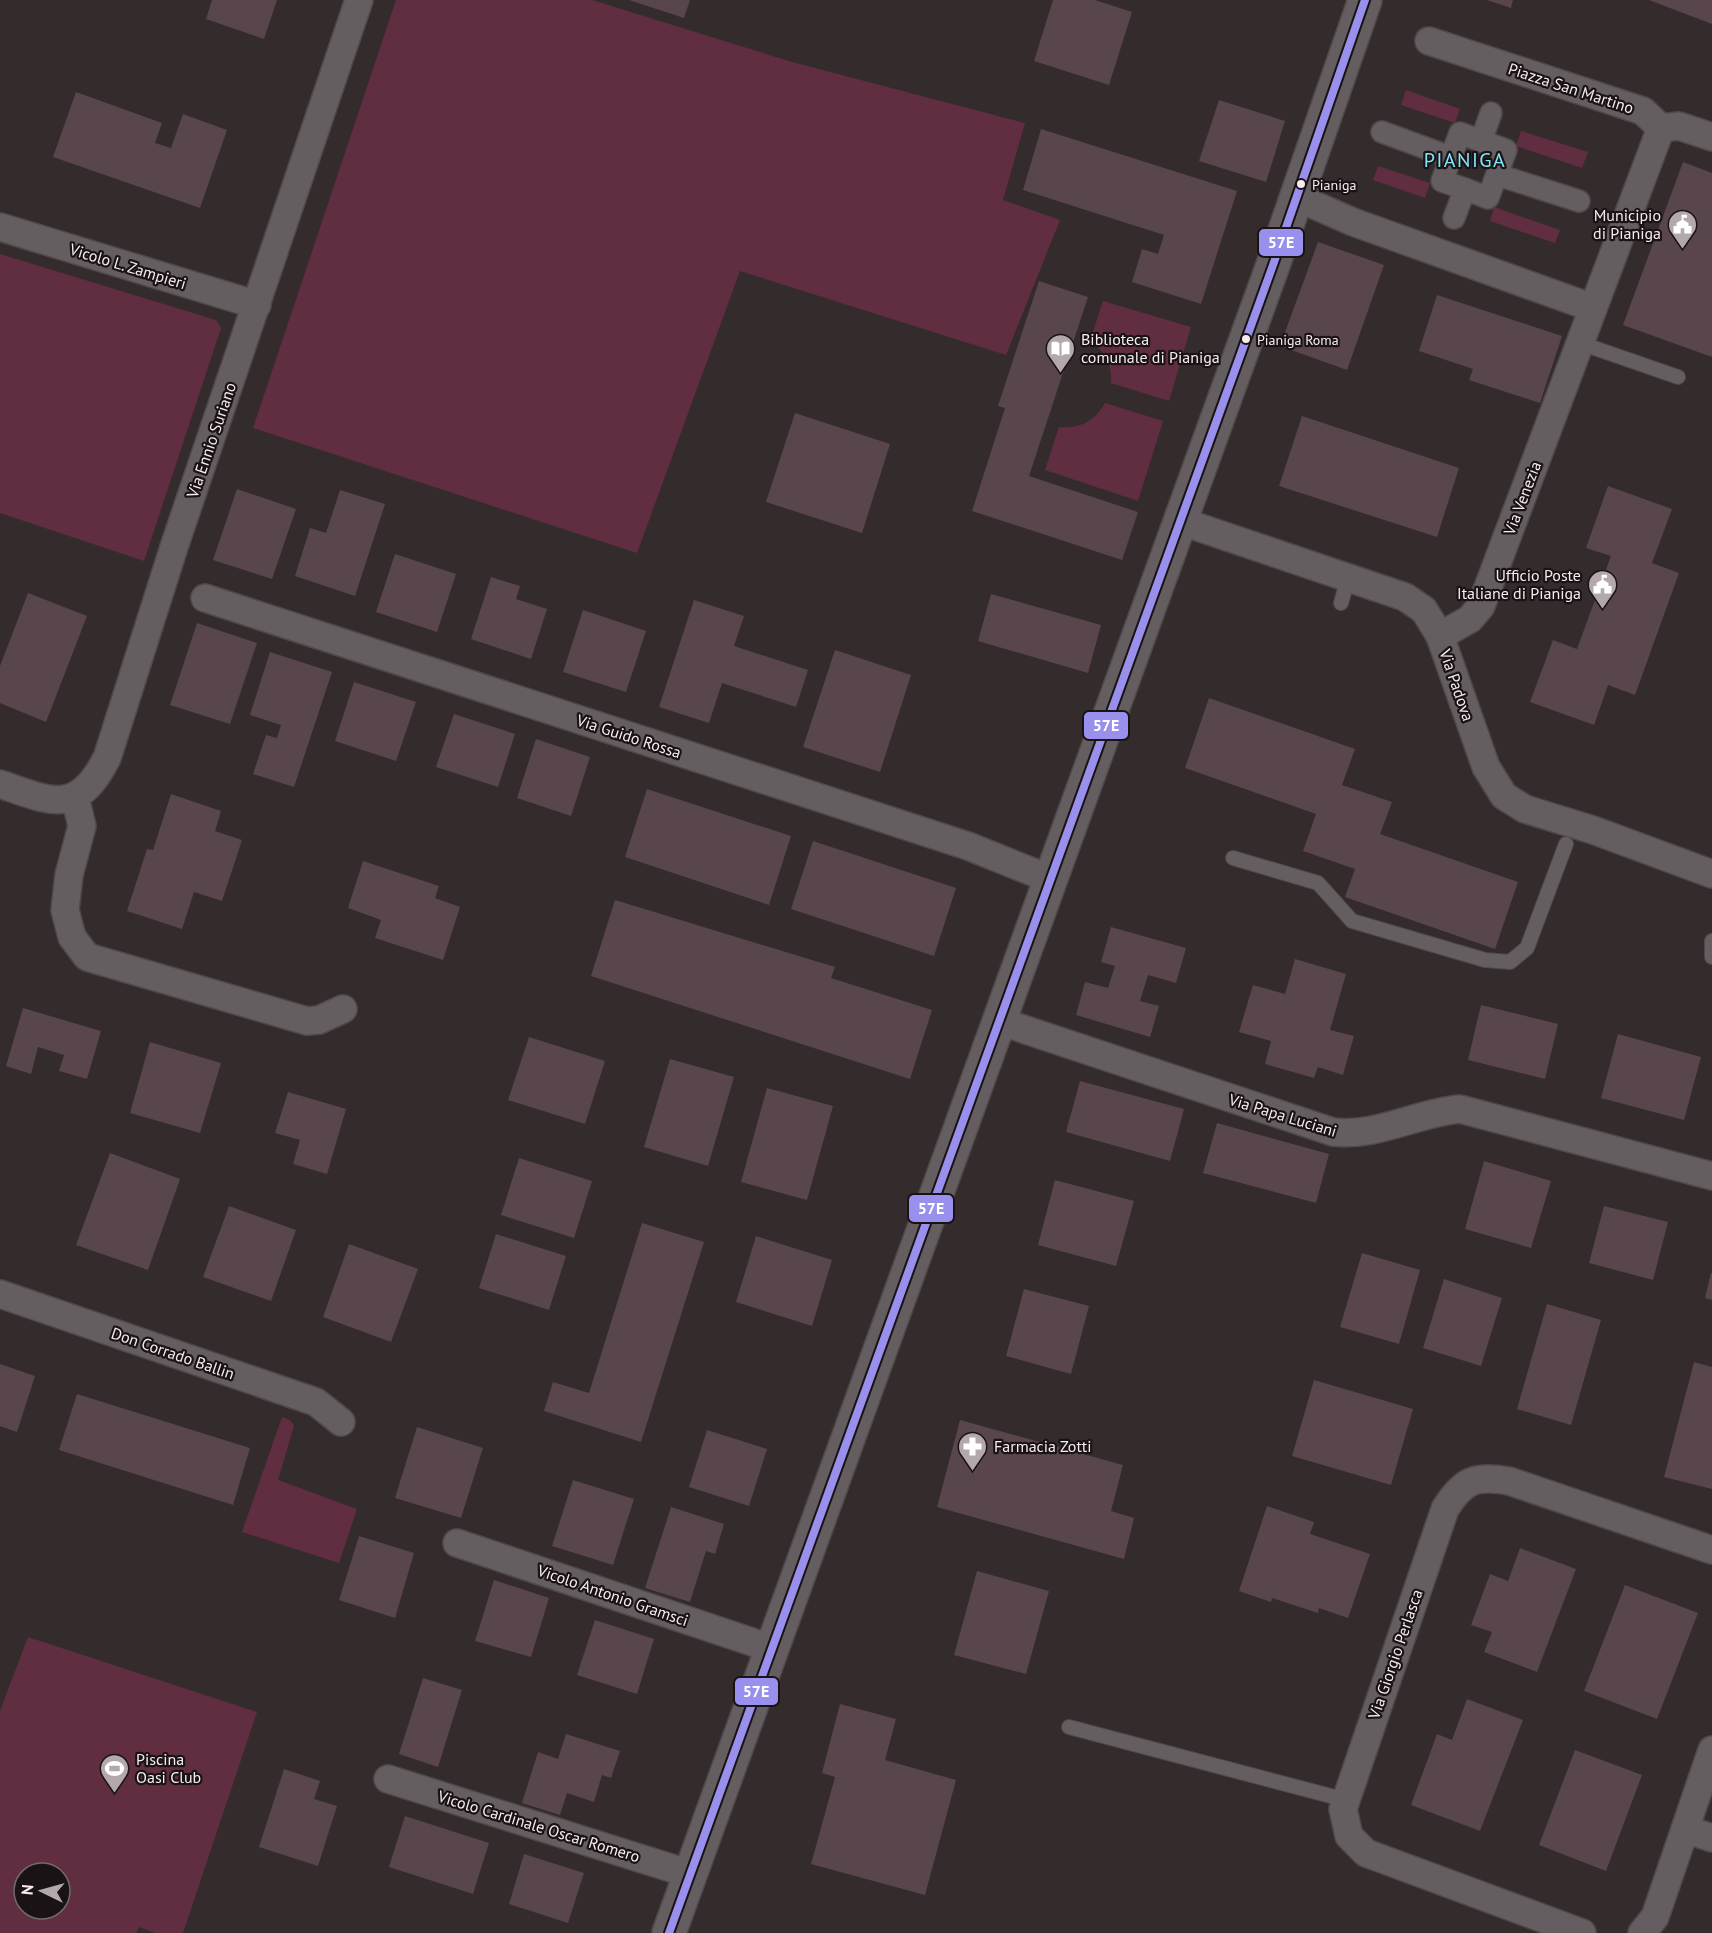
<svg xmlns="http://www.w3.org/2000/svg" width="1712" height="1933" font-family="'PT Sans',sans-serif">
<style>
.green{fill:#602e40;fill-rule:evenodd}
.building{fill:#59454c}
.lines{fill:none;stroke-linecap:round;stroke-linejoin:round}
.service-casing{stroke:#4f4849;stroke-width:16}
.pedestrian-casing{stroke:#4f4849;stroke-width:24}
.minor-casing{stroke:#4f4849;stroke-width:30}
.tertiary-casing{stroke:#4f4849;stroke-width:36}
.service{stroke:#655e60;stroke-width:14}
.pedestrian{stroke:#655e60;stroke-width:21}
.minor{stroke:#655e60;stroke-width:27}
.tertiary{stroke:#655e60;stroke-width:33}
.bus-1-casing{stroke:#1a1315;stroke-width:12}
.bus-1{stroke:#9990ee;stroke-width:8}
.bus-dot{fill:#f8ecef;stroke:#1a1315;stroke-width:2}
.labels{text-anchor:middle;stroke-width:4.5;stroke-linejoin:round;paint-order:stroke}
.bus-label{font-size:14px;fill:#f8ecef;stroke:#1a1315;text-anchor:start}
.street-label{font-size:16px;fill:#f8ecef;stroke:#1a1315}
.poi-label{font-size:16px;fill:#f8ecef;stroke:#1a1315;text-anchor:start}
.quarter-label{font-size:20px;letter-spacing:1.5px;fill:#7fe7f9;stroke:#1a1315}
.line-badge{stroke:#1a1315;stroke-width:2}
.badge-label{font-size:16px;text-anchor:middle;font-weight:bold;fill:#fff}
</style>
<rect width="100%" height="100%" fill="#342b2d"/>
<!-- green -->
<g class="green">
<path d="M396 0H592L792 62 1025 123 1003 200 1060 220 1006 355 740 271 637 553 253 428Z"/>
<path d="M1406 90 1460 109 1455 123 1401 105Z"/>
<path d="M1521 131 1588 152 1582 168 1516 146Z"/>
<path d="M1378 166 1430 183 1425 198 1373 180Z"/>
<path d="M1494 207 1560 230 1555 243 1490 221Z"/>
<path d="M0 254 216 320 221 328 144 561 0 513Z"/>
<path d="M1103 301 1191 327 1169 401 1111 383C1112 364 1105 351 1090 341Z"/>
<path d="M1105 403 1163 421 1138 501 1045 470 1059 427C1080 429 1095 421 1105 403Z"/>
<path d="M282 1417 290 1420 294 1426 278 1480 357 1509 339 1563 242 1532Z"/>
<path d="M28 1637 257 1712 183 1933H155L139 1927 136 1933H0V1711ZM24 1873H60V1909H24Z"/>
</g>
<!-- building -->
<g class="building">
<path d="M212 0H277L264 39 206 19Z"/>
<path d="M629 0H690L684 18Z"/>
<path d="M1053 0H1095L1132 12 1109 85 1034 61Z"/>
<path d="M1487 0H1513L1511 8Z"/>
<path d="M1649 0H1712V24Z"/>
<path d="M76 92 162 123 155 143 171 148 183 114 227 130 200 208 53 157Z"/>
<path d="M1219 100 1285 121 1266 182 1199 161Z"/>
<path d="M1041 129 1237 191 1201 304 1132 282 1142 249 1158 254 1164 235 1023 190Z"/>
<path d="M1683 162 1712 173V357L1623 325Z"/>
<path d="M1318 242 1384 265 1347 370 1280 346Z"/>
<path d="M1039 281 1088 297 1029 476 1138 512 1122 560 972 511 1005 408 998 406Z"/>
<path d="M1437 295 1562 336 1540 403 1469 380 1473 369 1419 351Z"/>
<path d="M795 413 890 444 862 533 766 502Z"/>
<path d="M1302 416 1459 468 1437 537 1279 486Z"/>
<path d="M1608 486 1672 509 1652 563 1679 573 1635 695 1608 685 1594 725 1530 702 1553 640 1577 649 1611 556 1586 548Z"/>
<path d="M237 489 296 509 272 579 213 560Z"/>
<path d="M340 490 385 504 355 596 295 576 310 528 326 533Z"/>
<path d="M395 554 456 574 437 632 376 612Z"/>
<path d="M491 577 520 586 516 599 547 609 531 659 471 639Z"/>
<path d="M28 593 87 616 46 722 0 703V666Z"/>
<path d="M991 594 1101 625 1088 673 978 641Z"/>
<path d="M694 600 744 616 734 646 808 670 796 707 722 683 709 723 659 707Z"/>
<path d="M583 610 646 631 626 692 563 672Z"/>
<path d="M197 623 257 643 230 724 170 705Z"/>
<path d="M835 650 911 675 880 772 803 747Z"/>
<path d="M270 652 332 672 294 787 253 774 266 735 277 738 281 725 250 715Z"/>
<path d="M354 682 416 702 396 761 335 741Z"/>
<path d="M1209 698 1355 749 1342 785 1392 802 1380 834 1518 882 1495 949 1345 897 1355 869 1303 851 1316 814 1185 768Z"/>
<path d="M454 714 515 734 498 787 436 767Z"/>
<path d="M536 739 590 757 571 816 517 798Z"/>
<path d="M647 789 791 836 769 905 625 857Z"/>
<path d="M171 794 221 811 215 831 242 840 222 901 194 892 182 929 127 911 147 849 153 850Z"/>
<path d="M813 841 956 888 934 956 791 909Z"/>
<path d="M363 861 439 886 435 898 460 907 443 960 375 938 381 920 348 908Z"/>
<path d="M615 900 835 967 831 978 932 1010 910 1079 591 976Z"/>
<path d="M1111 927 1186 948 1176 983 1148 975 1140 1001 1159 1006 1150 1037 1076 1015 1085 982 1108 988 1115 966 1101 962Z"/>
<path d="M1295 959 1346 974 1330 1030 1354 1036 1343 1075 1318 1067 1314 1078 1265 1064 1271 1041 1239 1032 1253 985 1285 994Z"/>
<path d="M1481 1005 1558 1024 1545 1079 1468 1060Z"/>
<path d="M23 1008 101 1031 87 1079 59 1071 64 1055 38 1047 31 1074 6 1066Z"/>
<path d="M1618 1034 1701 1057 1684 1120 1601 1098Z"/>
<path d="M529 1037 605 1061 585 1124 508 1100Z"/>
<path d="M150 1042 221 1063 200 1133 130 1113Z"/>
<path d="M670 1059 734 1077 708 1166 644 1147Z"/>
<path d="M1080 1081 1184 1109 1170 1161 1066 1132Z"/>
<path d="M767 1088 833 1106 807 1200 741 1182Z"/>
<path d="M288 1092 346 1109 327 1174 293 1164 300 1140 275 1133Z"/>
<path d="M1217 1123 1329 1154 1316 1203 1203 1173Z"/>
<path d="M110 1153 180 1179 148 1270 76 1245Z"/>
<path d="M519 1158 592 1181 574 1238 501 1215Z"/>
<path d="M1484 1161 1551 1181 1531 1248 1465 1229Z"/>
<path d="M1055 1180 1134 1201 1116 1266 1038 1245Z"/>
<path d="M229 1206 296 1230 271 1301 203 1277Z"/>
<path d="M1604 1206 1668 1222 1653 1280 1589 1263Z"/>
<path d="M642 1223 704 1242 641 1442 544 1411 553 1382 589 1393Z"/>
<path d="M496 1234 566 1256 549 1310 479 1288Z"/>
<path d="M756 1236 832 1260 812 1326 736 1302Z"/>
<path d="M349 1244 418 1269 391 1342 323 1317Z"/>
<path d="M1362 1253 1420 1270 1399 1344 1340 1327Z"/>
<path d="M1711 1273H1712V1300L1705 1298Z"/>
<path d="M1444 1279 1502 1298 1481 1366 1423 1348Z"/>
<path d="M1024 1289 1089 1306 1071 1374 1006 1356Z"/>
<path d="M1547 1304 1601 1320 1571 1425 1517 1409Z"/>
<path d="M1694 1362 1712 1367V1489L1664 1477Z"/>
<path d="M0 1364 35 1376 17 1432 0 1426Z"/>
<path d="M1314 1380 1413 1409 1391 1485 1292 1456Z"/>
<path d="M77 1394 250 1448 233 1505 59 1450Z"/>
<path d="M960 1420 1123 1465 1111 1511 1134 1518 1124 1559 937 1507Z"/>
<path d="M417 1427 483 1448 461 1518 395 1498Z"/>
<path d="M707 1430 767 1449 749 1506 689 1487Z"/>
<path d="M573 1480 634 1499 613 1565 552 1546Z"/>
<path d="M1267 1506 1314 1522 1310 1534 1370 1554 1348 1618 1319 1608 1318 1613 1272 1598 1271 1602 1239 1591Z"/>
<path d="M671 1507 724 1524 715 1554 706 1551 690 1602 645 1588Z"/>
<path d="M359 1536 414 1553 395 1618 339 1600Z"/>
<path d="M1520 1548 1576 1569 1537 1672 1484 1652 1492 1632 1471 1625 1490 1574 1508 1581Z"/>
<path d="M977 1571 1049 1591 1026 1674 954 1655Z"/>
<path d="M494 1580 549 1598 531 1657 475 1641Z"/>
<path d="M1625 1585 1698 1613 1657 1719 1584 1691Z"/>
<path d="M595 1620 654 1639 637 1694 577 1675Z"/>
<path d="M423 1678 462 1690 438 1767 399 1754Z"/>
<path d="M1467 1699 1523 1720 1480 1831 1411 1805 1437 1734 1452 1740Z"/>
<path d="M840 1704 896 1719 885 1760 956 1780 925 1895 811 1864 835 1777 822 1773Z"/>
<path d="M566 1734 620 1751 611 1778 602 1775 594 1802 567 1793 560 1815 522 1803 538 1752 558 1759Z"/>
<path d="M1575 1750 1642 1775 1606 1871 1539 1845Z"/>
<path d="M284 1769 320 1781 314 1799 337 1806 318 1866 259 1847Z"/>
<path d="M405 1816 489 1843 473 1894 389 1867Z"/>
<path d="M524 1854 584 1873 568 1923 509 1904Z"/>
</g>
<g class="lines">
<defs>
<g id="service">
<path d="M1580 343 1678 377"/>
<path d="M1341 603 1348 578"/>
<path d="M1233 858 1318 883 1352 921 1485 960 1510 962 1527 948 1566 844"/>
<path d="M1712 941V957"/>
<path d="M1069 1727 1346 1800"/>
</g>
<g id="pedestrian">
<path d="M1382 132 1450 157"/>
<path d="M1498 175 1579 201"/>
<path d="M1465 189 1488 198 1506 150 1481 141"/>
<path d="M1454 218 1465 189 1442 181 1460 133 1481 141 1491 113"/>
</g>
<g id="minor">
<path d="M1429 41 1643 111 1661 128"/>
<path d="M1661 128 1679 126 1712 137"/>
<path d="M1296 197 1353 222 1593 308"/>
<path d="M0 227 257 305"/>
<path d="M1180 521 1405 597 1424 610 1440 636 1486 767 1504 796 1525 809 1593 830 1712 874"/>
<path d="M205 598 968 846 1050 879"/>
<path d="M1440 636 1470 619 1481 606 1661 128"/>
<path d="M0 784C52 802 77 816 107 758L174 547 359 0"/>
<path d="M75 797 82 826 69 875 65 910 72 937 87 957 307 1021 319 1020 343 1009"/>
<path d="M999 1021 1333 1132C1378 1137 1416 1113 1460 1109L1712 1176"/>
<path d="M0 1294 316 1402 341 1422"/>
<path d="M457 1543 770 1648"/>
<path d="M388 1779 690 1874"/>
<path d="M1685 1829 1712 1838"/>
<path d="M1582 1933 1366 1853 1349 1836 1343 1809 1445 1509C1463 1480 1475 1475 1509 1481L1712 1550"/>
<path d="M1642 1933 1655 1917 1712 1750"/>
</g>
<path id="tertiary" d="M669 1933 1273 265 1365 0"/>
</defs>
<!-- service casing -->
<use href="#service" class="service-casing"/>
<!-- pedestrian casing -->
<use href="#pedestrian" class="pedestrian-casing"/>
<!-- minor casing -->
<use href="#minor" class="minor-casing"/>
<!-- tertiary casing -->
<use href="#tertiary" class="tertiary-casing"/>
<!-- service -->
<use href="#service" class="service"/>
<!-- pedestrian -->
<use href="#pedestrian" class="pedestrian"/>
<!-- minor -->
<use href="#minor" class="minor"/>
<!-- tertiary -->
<use href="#tertiary" class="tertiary"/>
<defs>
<path id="bus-1" d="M669 1933 1273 265 1365 0"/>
</defs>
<!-- bus-1 casing -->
<use href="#bus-1" class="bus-1-casing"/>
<!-- bus-1 -->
<use href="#bus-1" class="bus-1"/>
</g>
<!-- icons -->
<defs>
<symbol id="civic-pin" viewBox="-11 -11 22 30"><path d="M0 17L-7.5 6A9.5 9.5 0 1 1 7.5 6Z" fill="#b3a8ab" stroke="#1a1315"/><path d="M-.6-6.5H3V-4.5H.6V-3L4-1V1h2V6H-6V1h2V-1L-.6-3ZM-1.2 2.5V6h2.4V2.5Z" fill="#fff"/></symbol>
<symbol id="library-pin" viewBox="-11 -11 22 30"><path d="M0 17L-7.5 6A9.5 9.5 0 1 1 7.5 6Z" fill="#b3a8ab" stroke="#1a1315"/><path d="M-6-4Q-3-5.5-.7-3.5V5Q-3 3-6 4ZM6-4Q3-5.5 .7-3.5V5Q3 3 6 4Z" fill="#fff"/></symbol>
<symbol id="pharmacy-pin" viewBox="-11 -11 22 30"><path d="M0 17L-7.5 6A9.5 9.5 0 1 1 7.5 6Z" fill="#b3a8ab" stroke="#1a1315"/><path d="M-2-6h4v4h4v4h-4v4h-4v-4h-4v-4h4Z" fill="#fff"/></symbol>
<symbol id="stadium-pin" viewBox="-11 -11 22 30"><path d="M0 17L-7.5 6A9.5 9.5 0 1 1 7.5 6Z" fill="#b3a8ab" stroke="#1a1315"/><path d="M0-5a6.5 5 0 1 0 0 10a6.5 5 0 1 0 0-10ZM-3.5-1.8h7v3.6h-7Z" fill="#fff"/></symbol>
</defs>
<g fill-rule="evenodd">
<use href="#civic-pin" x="1666" y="208" width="33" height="45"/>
<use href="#library-pin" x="1044" y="332" width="33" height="45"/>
<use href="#civic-pin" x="1586" y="568" width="33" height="45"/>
<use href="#pharmacy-pin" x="956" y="1430" width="33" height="45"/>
<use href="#stadium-pin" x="98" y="1752" width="33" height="45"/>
</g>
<!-- markers -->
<g class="bus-dot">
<circle cx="1301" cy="184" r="5"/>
<circle cx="1246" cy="339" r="5"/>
</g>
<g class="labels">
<!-- bus labels -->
<g class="bus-label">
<text x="1312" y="190">Pianiga</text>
<text x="1257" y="345">Pianiga Roma</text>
</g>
<!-- street labels -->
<g class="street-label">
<text transform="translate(1571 88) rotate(18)" y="6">Piazza San Martino</text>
<text transform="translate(128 266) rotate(17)" y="6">Vicolo L. Zampieri</text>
<text transform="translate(211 440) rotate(-71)" y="6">Via Ennio Suriano</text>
<text transform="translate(1522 498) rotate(-69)" y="6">Via Venezia</text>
<text transform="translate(1457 685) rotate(71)" y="6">Via Padova</text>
<text transform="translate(629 736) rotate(18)" y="6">Via Guido Rossa</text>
<text transform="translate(1283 1115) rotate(17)" y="6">Via Papa Luciani</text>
<text transform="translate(173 1353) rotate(19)" y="6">Don Corrado Ballin</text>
<text transform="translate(613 1595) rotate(19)" y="6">Vicolo Antonio Gramsci</text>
<text transform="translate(1395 1654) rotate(-71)" y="6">Via Giorgio Perlasca</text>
<text transform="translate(539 1826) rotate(17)" y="6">Vicolo Cardinale Oscar Romero</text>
</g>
<!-- poi labels -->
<g class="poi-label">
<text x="1661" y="221" text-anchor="end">Municipio<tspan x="1661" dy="18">di Pianiga</tspan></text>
<text x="1081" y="345">Biblioteca<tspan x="1081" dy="18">comunale di Pianiga</tspan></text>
<text x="1581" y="581" text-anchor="end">Ufficio Poste<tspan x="1581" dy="18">Italiane di Pianiga</tspan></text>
<text x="994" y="1452">Farmacia Zotti</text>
<text x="136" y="1765">Piscina<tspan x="136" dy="18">Oasi Club</tspan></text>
</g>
<!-- quarter labels -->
<g class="quarter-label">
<text x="1465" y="167">PIANIGA</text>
</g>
</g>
<g class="line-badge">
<rect x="1258" y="228" width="46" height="29" rx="6" fill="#9990ee"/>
<rect x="1083" y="711" width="46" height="29" rx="6" fill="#9990ee"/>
<rect x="908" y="1194" width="46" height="29" rx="6" fill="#9990ee"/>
<rect x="734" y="1677" width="45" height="29" rx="6" fill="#9990ee"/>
</g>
<g class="badge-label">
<text x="1281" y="248">57E</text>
<text x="1106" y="731">57E</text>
<text x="931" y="1214">57E</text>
<text x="756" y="1697">57E</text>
</g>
<!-- north arrow -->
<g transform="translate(42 1891) rotate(275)"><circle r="28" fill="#1a1315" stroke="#736a6c" stroke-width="1.5"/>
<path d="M0-4.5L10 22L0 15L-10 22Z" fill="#b3a8ab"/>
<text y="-9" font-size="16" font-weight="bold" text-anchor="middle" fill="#f8ecef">N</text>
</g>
</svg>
